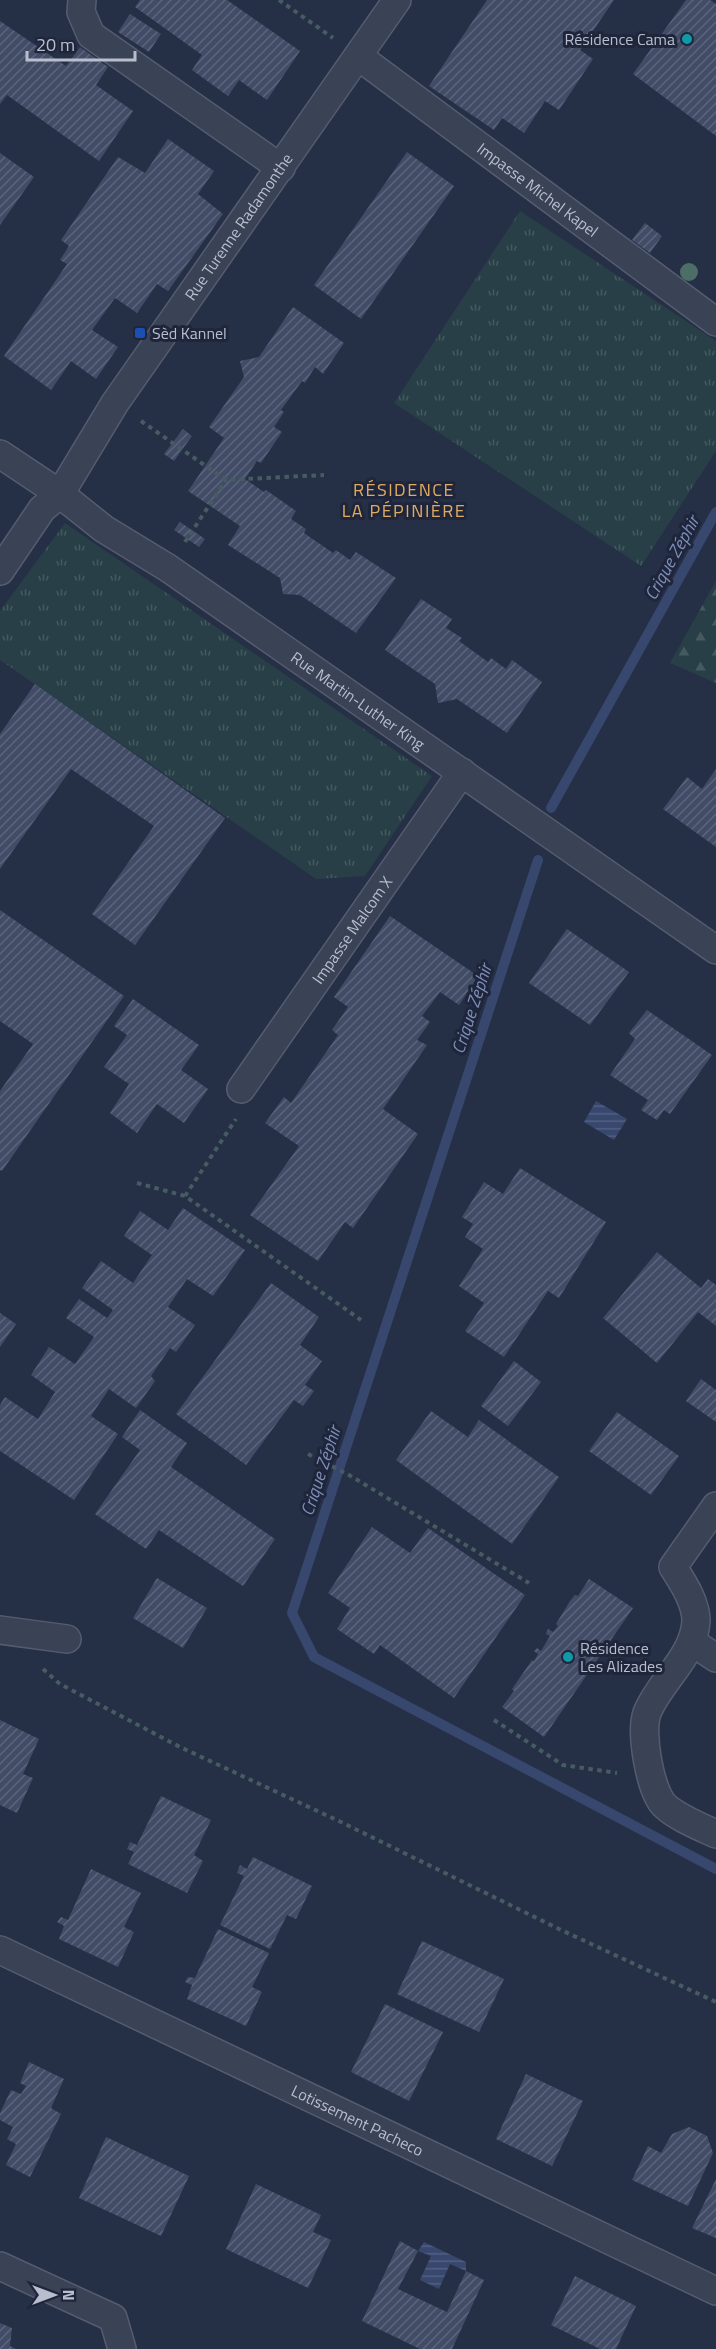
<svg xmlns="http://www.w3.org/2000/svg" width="716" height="2349" font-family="'Titillium Web',sans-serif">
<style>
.grass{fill:url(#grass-tufts)}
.forest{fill:url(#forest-firs)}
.water{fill:url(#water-rules)}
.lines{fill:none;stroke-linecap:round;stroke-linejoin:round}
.stream{stroke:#38476e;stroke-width:10}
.building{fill:url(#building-hatch)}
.street-casing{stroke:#565c70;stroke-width:30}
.path{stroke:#465c62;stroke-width:4;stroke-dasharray:4.5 4.5;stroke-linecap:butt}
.street{stroke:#3a4255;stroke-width:27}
.tree{fill:#4d6e66}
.culture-dot{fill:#0f9aa8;stroke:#1f263b;stroke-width:2}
.transit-dot{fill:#1a4fb4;stroke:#1f263b;stroke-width:2}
.labels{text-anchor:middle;stroke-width:6;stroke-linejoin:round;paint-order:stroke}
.poi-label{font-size:16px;fill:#b8bece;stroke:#1f263b;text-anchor:start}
.street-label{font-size:16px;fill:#b8bece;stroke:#1f263b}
.neighbourhood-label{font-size:18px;letter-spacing:1.5px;fill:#dfab63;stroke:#1f263b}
.water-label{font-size:18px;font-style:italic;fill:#7d8eb8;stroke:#1f263b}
</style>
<defs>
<pattern id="grass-tufts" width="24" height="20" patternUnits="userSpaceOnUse" patternTransform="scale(1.5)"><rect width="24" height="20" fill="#283f47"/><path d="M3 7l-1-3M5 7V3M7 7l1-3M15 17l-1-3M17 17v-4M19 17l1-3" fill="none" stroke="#455960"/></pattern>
<pattern id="forest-firs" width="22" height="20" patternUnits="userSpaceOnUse" patternTransform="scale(1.5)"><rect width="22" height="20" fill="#283f47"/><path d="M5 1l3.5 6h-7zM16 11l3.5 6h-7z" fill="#455960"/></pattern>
<pattern id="water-rules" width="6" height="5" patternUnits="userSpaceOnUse" patternTransform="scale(1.5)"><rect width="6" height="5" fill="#38476e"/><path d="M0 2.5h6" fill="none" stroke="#536082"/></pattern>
<pattern id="building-hatch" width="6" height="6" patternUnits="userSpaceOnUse" patternTransform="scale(1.5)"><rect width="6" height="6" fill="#424c66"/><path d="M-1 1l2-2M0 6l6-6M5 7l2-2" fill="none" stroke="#5b647b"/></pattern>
</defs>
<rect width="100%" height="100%" fill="#252f46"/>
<!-- grass -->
<g class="grass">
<path d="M520 211 716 341V451L641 566 394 403Z"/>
<path d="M65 523 432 776 365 876 316 879 0 660V611Z"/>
</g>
<!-- forest -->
<path class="forest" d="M716 581V683L670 663Z"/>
<!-- water -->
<g class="water">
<path d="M596 1101 627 1119 614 1140 584 1122Z"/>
<path d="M424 2242 466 2262V2271L450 2264 439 2289 420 2280 431 2256 418 2251Z"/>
</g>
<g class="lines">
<!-- stream -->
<g class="stream">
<path d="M551 808 716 512"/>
<path d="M538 860 292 1613 314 1657 716 1869"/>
</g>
</g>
<!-- building -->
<g class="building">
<path d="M140 0H227L300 51 267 100 239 80 228 96 192 70 202 55 135 7Z"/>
<path d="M487 0H614L580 50 593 59 559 110 545 101 524 133 502 118 494 130 429 86Z"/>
<path d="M686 0H710L716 4V136L633 74Z"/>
<path d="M130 14 161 34 149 52 118 32Z"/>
<path d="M0 21 66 66 80 47 108 67 96 85 133 111 99 161 7 95 0 104Z"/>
<path d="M168 139 214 171 198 194 223 214 168 291 157 284 137 313 115 298 92 330 118 347 96 379 71 361 51 390 4 356 67 264 60 260 69 246 61 240 118 157 145 173Z"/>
<path d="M407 152 454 186 361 319 314 285Z"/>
<path d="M0 153 34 177 0 225Z"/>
<path d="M645 223 662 236 650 253 632 240Z"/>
<path d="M293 307 344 343 323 374 315 367 305 383 302 381 281 410 284 412 274 427 282 432 261 463 257 461 245 479 264 492 266 490 296 511 291 519 306 529 304 533 333 553 336 550 350 560 356 552 396 578 356 633 300 595 283 594 280 578 228 545 240 526 188 491 224 438 209 427 244 377 240 361 259 357Z"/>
<path d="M183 429 192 436 174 461 164 454Z"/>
<path d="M180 522 205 539 199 547 174 530Z"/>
<path d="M421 599 452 619 446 628 462 638 459 641 488 662 491 658 506 669 512 660 542 682 507 733 457 699 438 703 435 684 385 650Z"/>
<path d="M35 684 225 818 135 945 92 914 154 826 71 769 0 869V734Z"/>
<path d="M716 769V847L663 809 687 777 702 789Z"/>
<path d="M0 910 124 996 2 1171 0 1170V1091L33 1044 0 1021Z"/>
<path d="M390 916 478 976 459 1005 440 992 422 1016 430 1022 417 1040 427 1045 383 1109 418 1134 353 1228 345 1222 318 1261 250 1215 299 1146 265 1123 284 1097 291 1103 338 1035 332 1030 348 1007 334 997Z"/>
<path d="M567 929 629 972 590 1025 529 983Z"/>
<path d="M133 999 199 1045 181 1070 208 1089 184 1123 157 1104 137 1133 110 1113 129 1084 104 1067 127 1035 114 1026Z"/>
<path d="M647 1010 712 1055 670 1114 664 1110 657 1120 641 1110 648 1100 610 1075 635 1039 629 1033Z"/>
<path d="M520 1168 606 1222 559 1298 548 1291 504 1357 465 1331 484 1303 459 1286 483 1249 465 1237 473 1224 462 1217 484 1182 503 1194Z"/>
<path d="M183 1208 245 1250 213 1296 187 1279 168 1307 195 1325 176 1352 170 1348 151 1376 155 1381 136 1408 109 1389 91 1416 118 1434 74 1500 0 1451V1405L5 1397 38 1419 55 1392 31 1375 49 1347 75 1364 94 1337 66 1318 79 1299 107 1318 113 1310 82 1288 101 1261 133 1283 152 1255 124 1236 140 1211 168 1230Z"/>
<path d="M657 1252 701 1288 708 1279 716 1285V1326L698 1312 657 1363 603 1318Z"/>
<path d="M271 1283 319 1317 300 1345 322 1361 305 1385 314 1391 303 1406 294 1400 246 1465 176 1414Z"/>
<path d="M0 1313 16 1324 0 1347Z"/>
<path d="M514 1361 541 1382 508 1426 481 1406Z"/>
<path d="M701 1379 716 1390V1422L686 1401Z"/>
<path d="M140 1410 187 1443 171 1467 275 1539 243 1586 159 1530 146 1549 95 1514 140 1450 122 1437Z"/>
<path d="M431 1411 468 1437 479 1420 559 1477 512 1544 396 1460Z"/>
<path d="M617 1412 679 1456 651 1495 589 1451Z"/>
<path d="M372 1527 410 1553 428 1528 525 1595 454 1698 380 1645 374 1654 337 1629 350 1608 328 1593Z"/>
<path d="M157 1578 207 1608 183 1648 133 1618Z"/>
<path d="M589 1579 633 1608 544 1737 502 1707 514 1691 512 1689 532 1660 534 1661 538 1654 534 1651 537 1648 541 1651 550 1636 546 1634 548 1629 553 1632 558 1626 556 1624 570 1601 575 1595 578 1596Z"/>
<path d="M0 1720 39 1739 23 1774 33 1778 17 1813 0 1805Z"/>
<path d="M161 1796 211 1820 194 1855 203 1861 187 1893 128 1864 134 1852 127 1849 130 1842 137 1845Z"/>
<path d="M253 1857 312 1886 296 1919 287 1915 270 1949 220 1925 244 1876 237 1873 240 1865 247 1869Z"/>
<path d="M91 1869 141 1893 124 1927 134 1932 118 1967 59 1939 64 1926 57 1922 61 1917 68 1920Z"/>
<path d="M218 1929 269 1953 252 1987 262 1992 246 2026 187 1999 192 1985 185 1982 188 1977 195 1978Z"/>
<path d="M422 1941 504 1979 479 2032 397 1994Z"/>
<path d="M385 2004 443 2032 409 2101 351 2072Z"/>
<path d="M29 2062 64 2079 51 2108 61 2114 30 2177 6 2165 16 2144 7 2139 13 2127 0 2120V2113L11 2090 21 2094 26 2086 20 2083Z"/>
<path d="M526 2074 583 2101 552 2166 496 2139Z"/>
<path d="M689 2127 707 2136 713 2153 688 2206 632 2180 648 2146 661 2153 672 2134Z"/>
<path d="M106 2137 189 2176 161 2236 79 2198Z"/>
<path d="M716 2179V2238L692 2228Z"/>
<path d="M256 2184 321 2215 313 2232 331 2240 308 2288 226 2249Z"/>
<path d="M400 2241 418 2251 398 2289 447 2312 466 2271 484 2280 452 2349H420L362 2321Z"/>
<path d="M575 2276 636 2306 616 2349H600L551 2325Z"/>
<path d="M0 2323 12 2328 10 2346 16 2349H0Z"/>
</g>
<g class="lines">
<defs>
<g id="street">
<path d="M82 0 81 12 91 35 281 168"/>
<path id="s1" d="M358 56 716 322"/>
<path id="s2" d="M0 454 60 494 104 529 168 568 716 950"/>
<path id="s3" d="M0 571 42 509 60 494 115 403 397 0"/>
<path id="s4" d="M241 1089 462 772"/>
<path d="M716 1506 673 1567C683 1583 696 1602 696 1621 694 1657 659 1682 647 1713 640 1733 650 1790 664 1805 676 1817 701 1827 716 1834"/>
<path d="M0 1630 67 1639"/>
<path d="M692 1642 716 1658"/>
<path id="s5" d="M0 1950 716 2291"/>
<path d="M0 2266 113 2318 122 2349"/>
</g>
</defs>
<!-- street casing -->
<use href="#street" class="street-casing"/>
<!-- path -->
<g class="path">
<path d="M279 0 333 38"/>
<path d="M141 421 226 480 324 475"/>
<path d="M185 542 226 480"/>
<path d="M137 1183 185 1196 361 1320"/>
<path d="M185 1196 236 1119"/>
<path d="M308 1454 349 1475 529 1583"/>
<path d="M43 1669 60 1684 180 1747 341 1822 559 1929 716 2002"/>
<path d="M494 1720 563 1765 617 1773"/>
</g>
<!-- street -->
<use href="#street" class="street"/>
</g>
<!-- trees -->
<circle class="tree" cx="689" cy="272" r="9"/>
<!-- markers -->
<g class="culture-dot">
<circle cx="687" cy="39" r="6"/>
<circle cx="568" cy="1657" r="6"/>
</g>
<rect class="transit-dot" x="134" y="327" width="12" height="12" rx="3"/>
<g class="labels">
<!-- poi labels -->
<g class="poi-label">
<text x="675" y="45" text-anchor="end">Résidence Cama</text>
<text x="152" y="339">Sèd Kannel</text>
<text x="580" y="1654">Résidence<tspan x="580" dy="18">Les Alizades</tspan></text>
</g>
<!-- street labels -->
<g class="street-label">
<text dy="6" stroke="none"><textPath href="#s1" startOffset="224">Impasse Michel Kapel</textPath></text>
<text dy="6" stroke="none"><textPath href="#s3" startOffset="420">Rue Turenne Radamonthe</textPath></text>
<text dy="6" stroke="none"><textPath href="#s2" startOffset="435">Rue Martin-Luther King</textPath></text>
<text dy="6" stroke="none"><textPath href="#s4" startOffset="194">Impasse Malcom X</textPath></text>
<text dy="6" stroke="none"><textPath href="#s5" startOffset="396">Lotissement Pacheco</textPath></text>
</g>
<!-- neighbourhood labels -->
<g class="neighbourhood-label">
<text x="404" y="496">RÉSIDENCE<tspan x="404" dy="21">LA PÉPINIÈRE</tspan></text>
</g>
<!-- water labels -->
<g class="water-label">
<text transform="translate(672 558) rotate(-61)" y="6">Crique Zéphir</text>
<text transform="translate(472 1009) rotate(-72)" y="6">Crique Zéphir</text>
<text transform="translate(321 1471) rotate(-72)" y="6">Crique Zéphir</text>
</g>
</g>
<!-- north arrow -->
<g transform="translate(54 2295) rotate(90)" stroke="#1f263b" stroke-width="4.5" paint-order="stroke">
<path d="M0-4.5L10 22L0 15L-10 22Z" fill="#b8bece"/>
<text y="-9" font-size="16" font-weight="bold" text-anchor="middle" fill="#b8bece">N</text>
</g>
<!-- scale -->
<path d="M27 51v9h108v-9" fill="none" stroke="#b8bece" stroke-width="3"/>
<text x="36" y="51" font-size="18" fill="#b8bece" stroke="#1f263b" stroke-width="4.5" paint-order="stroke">20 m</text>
</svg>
